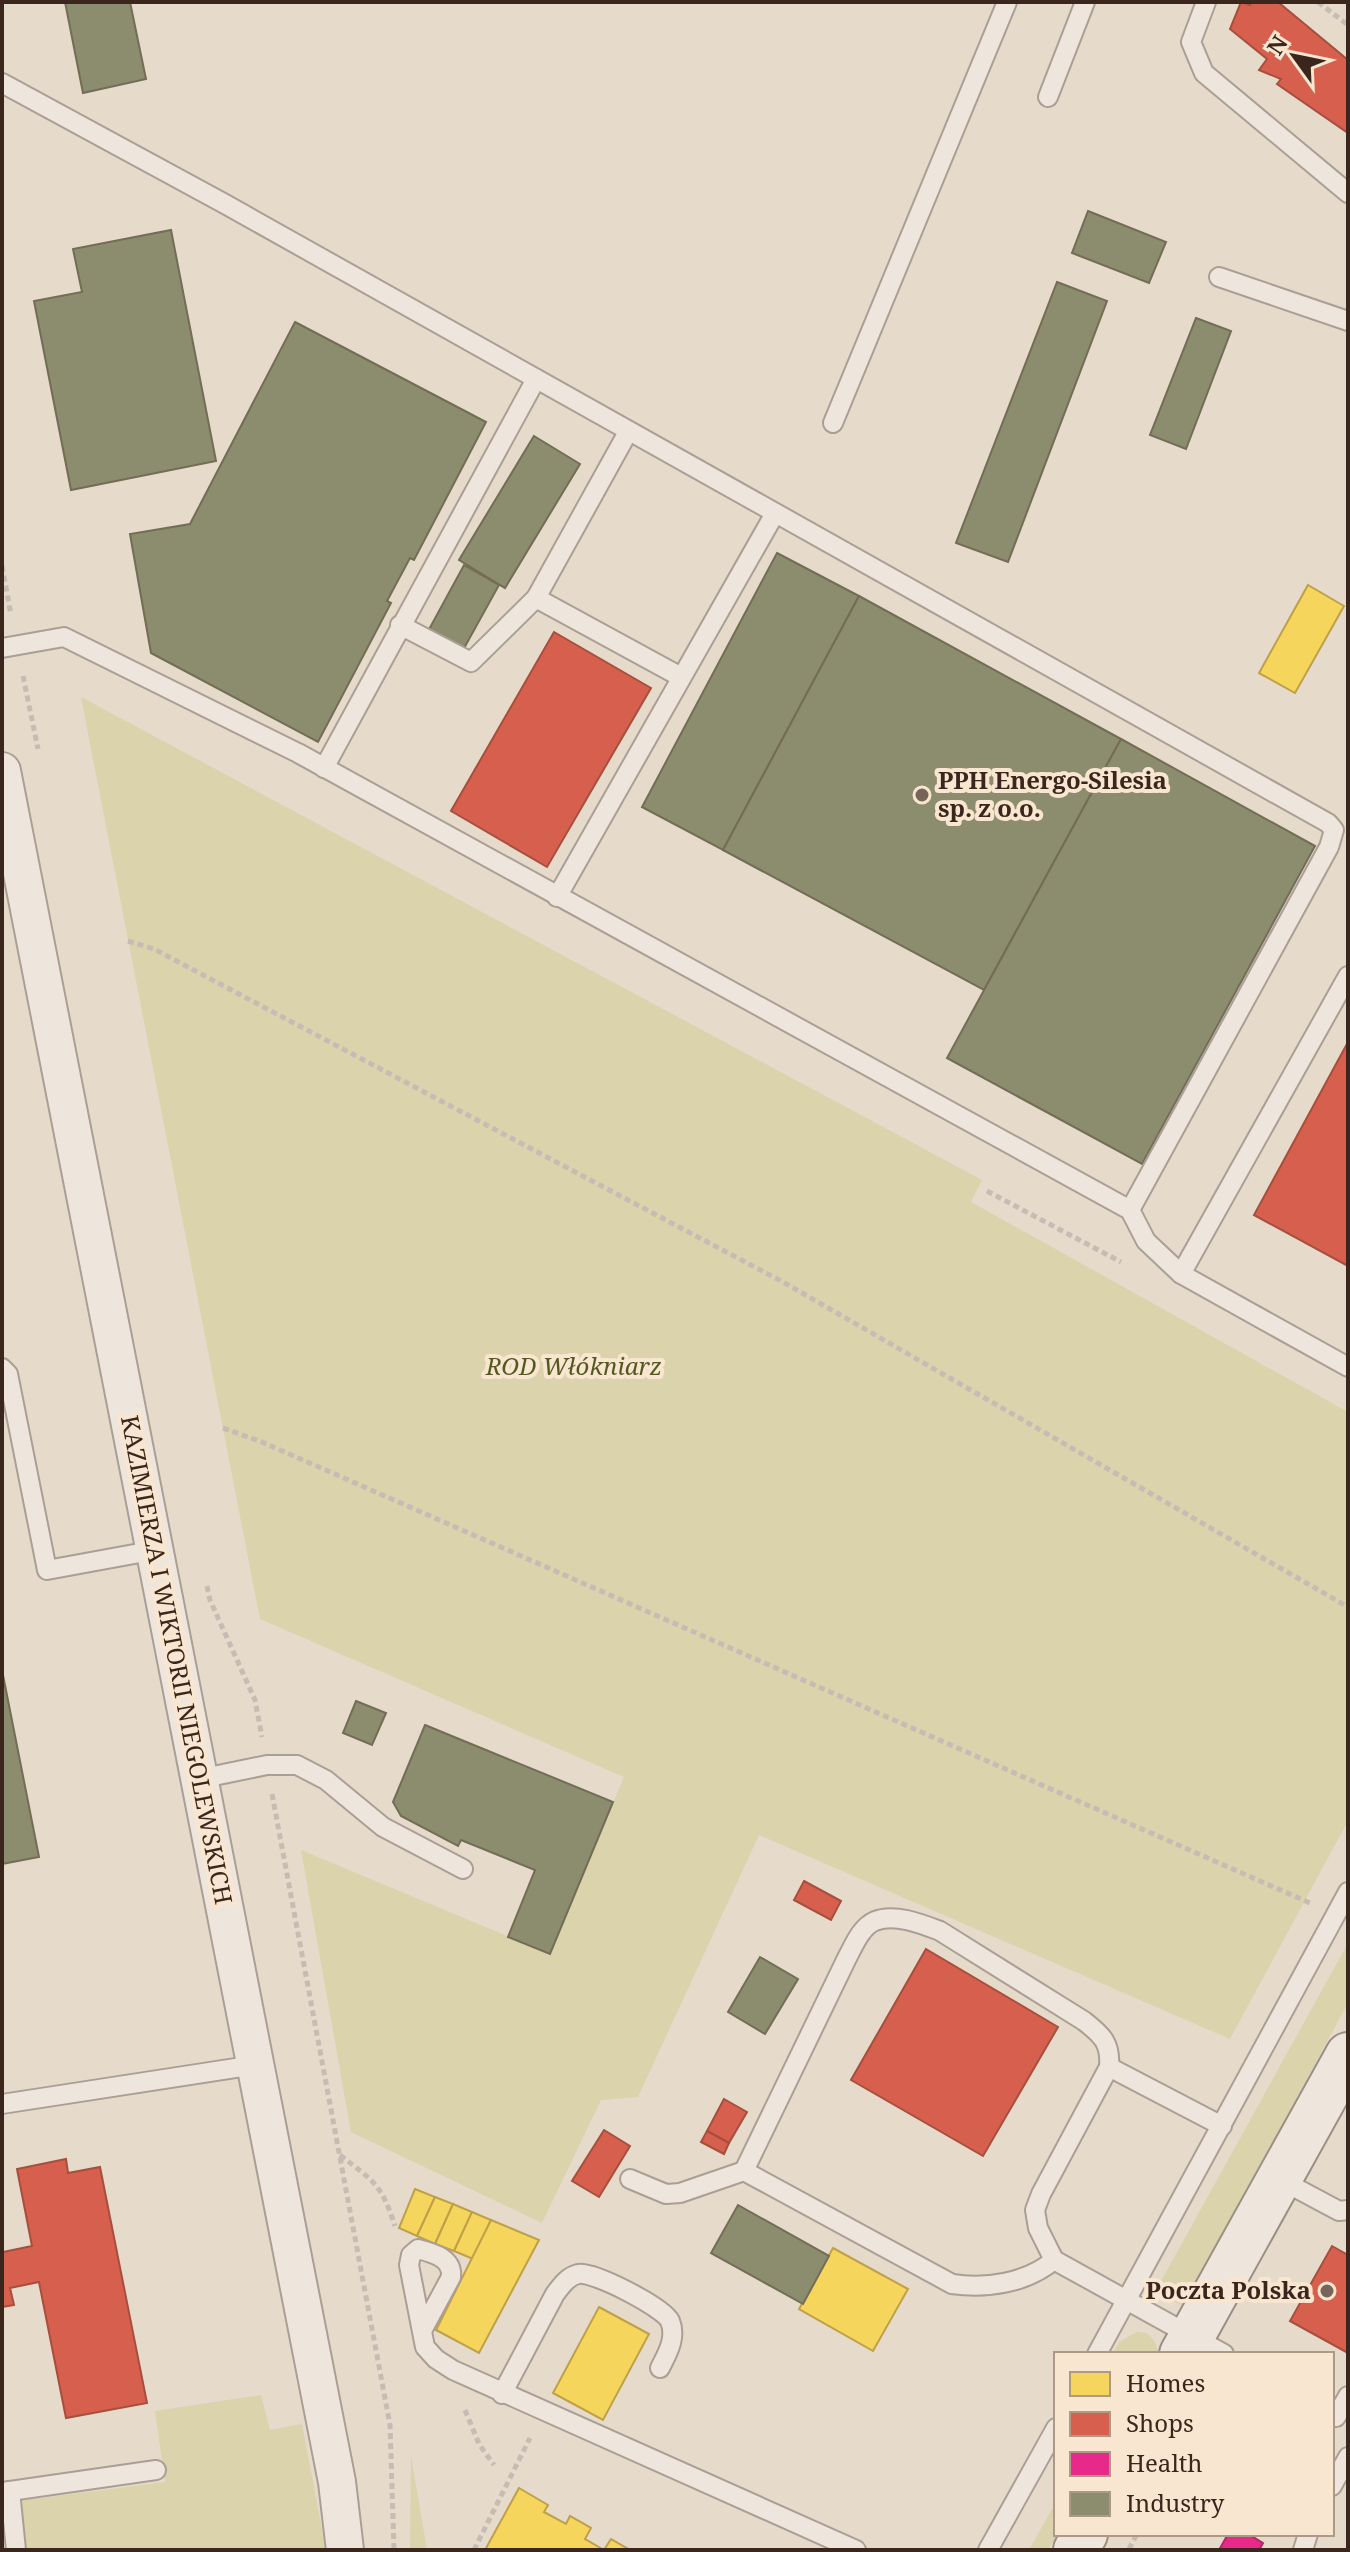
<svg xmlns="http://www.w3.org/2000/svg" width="1350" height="2552" font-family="'Noto Serif',serif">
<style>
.green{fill:#dad3ac}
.homes{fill:#f6d55c;stroke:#bea049;stroke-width:2}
.shops{fill:#d6604d;stroke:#a74f3e;stroke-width:2}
.health{fill:#e7298a;stroke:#b32869;stroke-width:2}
.industry{fill:#8c8c6e;stroke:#736d55;stroke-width:2}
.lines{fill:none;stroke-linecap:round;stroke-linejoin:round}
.lane-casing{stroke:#ab9f95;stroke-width:22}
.street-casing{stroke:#ab9f95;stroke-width:40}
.secondary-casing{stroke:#9b8f84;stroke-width:48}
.path{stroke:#c6bcb4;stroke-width:5;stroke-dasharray:6 4;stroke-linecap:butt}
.lane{stroke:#eee6dd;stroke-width:18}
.street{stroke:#eee6dd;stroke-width:36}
.secondary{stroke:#eee6dd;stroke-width:44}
.poi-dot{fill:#766559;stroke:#f8e6d0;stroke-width:3}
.labels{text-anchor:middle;stroke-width:8;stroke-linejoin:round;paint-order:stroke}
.poi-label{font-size:24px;font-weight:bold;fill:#3a261c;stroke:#f8e6d0;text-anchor:start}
.park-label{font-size:24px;font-style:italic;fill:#545920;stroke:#f8e6d0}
.street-label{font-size:24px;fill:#3a261c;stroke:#f8e6d0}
</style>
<rect width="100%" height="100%" fill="#e6dacb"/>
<!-- green -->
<g class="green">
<path d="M81 697 982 1180 971 1202 1348 1412V1821L1230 2039 759 1835 638 2097 601 2100 542 2223 351 2132 301 1850 550 1954 624 1777 260 1619Z"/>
<path d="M1348 1943V2003L1183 2306 1155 2292Z"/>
<path d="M1137 2332 1147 2333 1155 2342 1159 2354H1113L1119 2342Z"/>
<path d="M261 2395 270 2430 302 2424 326 2550H2V2503L165 2482 155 2411Z"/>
<path d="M411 2456 427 2550H410Z"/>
<path d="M1056 2502V2534H1059L1047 2550H1029Z"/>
</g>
<!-- homes -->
<g class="homes">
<path d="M1308 585 1344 606 1295 693 1259 673Z"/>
<path d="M415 2189 435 2197 417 2236 399 2228Z"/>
<path d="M435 2197 453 2204 435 2244 417 2236Z"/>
<path d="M453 2204 472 2212 454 2251 435 2244Z"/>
<path d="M472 2212 491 2220 473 2259 454 2251Z"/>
<path d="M491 2220 539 2240 479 2353 436 2330Z"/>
<path d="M833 2248 908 2289 873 2351 799 2309Z"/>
<path d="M599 2307 649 2334 603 2420 553 2393Z"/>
<path d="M519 2488 548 2505 544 2512 566 2524 570 2516 591 2528 585 2539 604 2550 611 2539 630 2550H485Z"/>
</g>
<!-- shops -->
<g class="shops">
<path d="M1241 2 1250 5 1252 2H1278L1348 60V133L1277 84 1281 79 1259 70 1267 59 1230 29Z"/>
<path d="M554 632 651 688 547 867 451 811Z"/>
<path d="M1348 1042V1266L1254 1215Z"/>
<path d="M804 1881 841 1901 831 1920 794 1900Z"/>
<path d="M926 1949 1058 2027 983 2156 851 2080Z"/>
<path d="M724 2099 747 2112 729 2143 707 2131Z"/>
<path d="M604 2130 630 2146 599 2197 572 2181Z"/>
<path d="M707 2131 729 2143 724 2154 701 2142Z"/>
<path d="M66 2159 68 2173 100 2167 147 2403 66 2418 39 2282 10 2288 14 2305 2 2307V2246L3 2252 32 2246 17 2169Z"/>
<path d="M1332 2246 1348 2255V2353L1290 2321Z"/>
</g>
<!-- health -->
<path class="health" d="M1228 2534H1248L1263 2543 1259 2550H1219Z"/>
<!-- industry -->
<g class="industry">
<path d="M65 2H130L146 79 83 93Z"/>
<path d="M1088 211 1166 242 1149 283 1072 253Z"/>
<path d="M171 230 216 461 71 490 34 301 82 292 73 249Z"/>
<path d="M1057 282 1107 301 1008 562 956 543Z"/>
<path d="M1196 318 1231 331 1186 449 1150 435Z"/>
<path d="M295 322 486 422 414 560 410 558 387 601 391 603 318 742 151 653 130 534 190 524Z"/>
<path d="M534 436 580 464 505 588 459 560Z"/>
<path d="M777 553 859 596 723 850 642 807Z"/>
<path d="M464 565 499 585 462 652 427 633Z"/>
<path d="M859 596 1121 739 984 990 723 850Z"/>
<path d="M1121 739 1315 846 1142 1164 947 1058Z"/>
<path d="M2 1670 39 1857 2 1864Z"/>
<path d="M356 1701 386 1713 372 1745 343 1733Z"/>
<path d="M425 1725 613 1802 550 1954 508 1937 535 1870 461 1840 458 1846 401 1816 393 1802Z"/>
<path d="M760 1957 798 1979 765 2034 728 2012Z"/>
<path d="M738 2205 829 2256 803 2304 711 2253Z"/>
</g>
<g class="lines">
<defs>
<g id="lane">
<path d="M1206 2 1191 42 1204 73 1348 193"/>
<path d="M2 83 225 204 1328 823 1334 830 1329 847 1130 1210"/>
<path d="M1048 97 1085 2"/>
<path d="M1219 277 1348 321"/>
<path d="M833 423 1007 2"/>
<path d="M536 598 628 432"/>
<path d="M400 625 471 662 536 598 681 677"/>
<path d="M2 648 64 637 298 753 1130 1210 1146 1241 1181 1274"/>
<path d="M324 768 536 379"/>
<path d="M557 897 774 515"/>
<path d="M1348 976 1181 1274 1348 1367"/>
<path d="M2 1368 8 1374 47 1570 156 1550"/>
<path d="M199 1779 267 1765H297L326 1780 383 1827 463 1869"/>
<path d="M2 2104 255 2065"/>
<path d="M1222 2126 1109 2067 1041 2194 1035 2210 1038 2228 1054 2260 1224 2354"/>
<path d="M630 2179 666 2194 680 2193 744 2171"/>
<path d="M1279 2179 1339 2211 1348 2210"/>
<path d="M1054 2260C1027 2283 987 2289 952 2284L744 2171 847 1958C854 1945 861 1927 875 1921 895 1913 922 1924 940 1931L1084 2021C1102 2035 1111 2043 1109 2067"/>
<path d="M423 2329 451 2277C453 2258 433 2253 418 2249L411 2255 409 2265 425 2347 436 2359 453 2370 856 2550"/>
<path d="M1097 2354 1348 1892"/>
<path d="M502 2394 555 2294C562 2285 567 2277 578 2274 593 2271 663 2307 670 2321 677 2338 667 2354 660 2368"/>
<path d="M1336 2417 1348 2396"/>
<path d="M1332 2486 1348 2457"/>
<path d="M10 2491 156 2470"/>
<path d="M2 2492 10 2491 16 2550"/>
<path d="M988 2550 1056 2428"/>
<path d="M1303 2550 1308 2534"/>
</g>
<path id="street" d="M2 771 337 2482 345 2550"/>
<g id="secondary">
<path d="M1182 2354 1348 2055"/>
<path d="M1076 2550 1085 2534"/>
</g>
</defs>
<!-- lane casing -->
<use href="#lane" class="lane-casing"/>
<!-- street casing -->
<use href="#street" class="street-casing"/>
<!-- secondary casing -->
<use href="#secondary" class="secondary-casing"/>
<!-- path -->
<g class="path">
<path d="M1318 2 1348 25"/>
<path d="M2 566 11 615"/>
<path d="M23 676 38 749"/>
<path d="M128 941 154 949 783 1282 1348 1607"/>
<path d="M987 1191 1121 1262"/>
<path d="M223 1428 262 1442 1310 1903"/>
<path d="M207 1586 210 1600 255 1700 262 1737"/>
<path d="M272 1794 390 2425 394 2550"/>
<path d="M340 2155C374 2182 381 2183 395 2226"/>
<path d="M465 2410 479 2444 494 2465"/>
<path d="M1129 2549 1137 2534"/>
<path d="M474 2550 530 2438"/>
</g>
<!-- lane -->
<use href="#lane" class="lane"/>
<!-- street -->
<use href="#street" class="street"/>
<!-- secondary -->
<use href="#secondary" class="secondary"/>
</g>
<!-- markers -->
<g class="poi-dot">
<circle cx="922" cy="795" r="8"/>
<circle cx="1327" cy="2291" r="8"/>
</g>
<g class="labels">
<!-- poi labels -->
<g class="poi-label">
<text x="938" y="789">PPH Energo-Silesia<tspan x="938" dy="28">sp. z o.o.</tspan></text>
<text x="1311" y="2299" text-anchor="end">Poczta Polska</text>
</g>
<!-- park labels -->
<g class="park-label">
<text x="574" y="1375">ROD Włókniarz</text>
</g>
<!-- street labels -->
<g class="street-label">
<text transform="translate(176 1660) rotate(79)" y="8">KAZIMIERZA I WIKTORII NIEGOLEWSKICH</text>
</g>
</g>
<!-- border -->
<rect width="1350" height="2552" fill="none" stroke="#3a261c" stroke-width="8"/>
<!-- legend -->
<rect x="1054" y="2352" width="280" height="184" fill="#f8e6d0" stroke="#ac9988" stroke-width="2"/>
<rect x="1070" y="2372" width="40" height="24" fill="#f6d55c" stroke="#ac9988" stroke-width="2"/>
<text x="1126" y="2392" font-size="24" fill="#3a261c">Homes</text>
<rect x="1070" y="2412" width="40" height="24" fill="#d6604d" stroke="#ac9988" stroke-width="2"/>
<text x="1126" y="2432" font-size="24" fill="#3a261c">Shops</text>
<rect x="1070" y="2452" width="40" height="24" fill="#e7298a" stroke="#ac9988" stroke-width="2"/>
<text x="1126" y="2472" font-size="24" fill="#3a261c">Health</text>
<rect x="1070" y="2492" width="40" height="24" fill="#8c8c6e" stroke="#ac9988" stroke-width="2"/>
<text x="1126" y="2512" font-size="24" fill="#3a261c">Industry</text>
<!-- north arrow -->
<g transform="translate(1294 56) rotate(303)" stroke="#f8e6d0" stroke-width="6" paint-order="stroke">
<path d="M0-6L14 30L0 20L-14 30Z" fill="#3a261c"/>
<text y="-12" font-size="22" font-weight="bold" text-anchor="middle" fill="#3a261c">N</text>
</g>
</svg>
